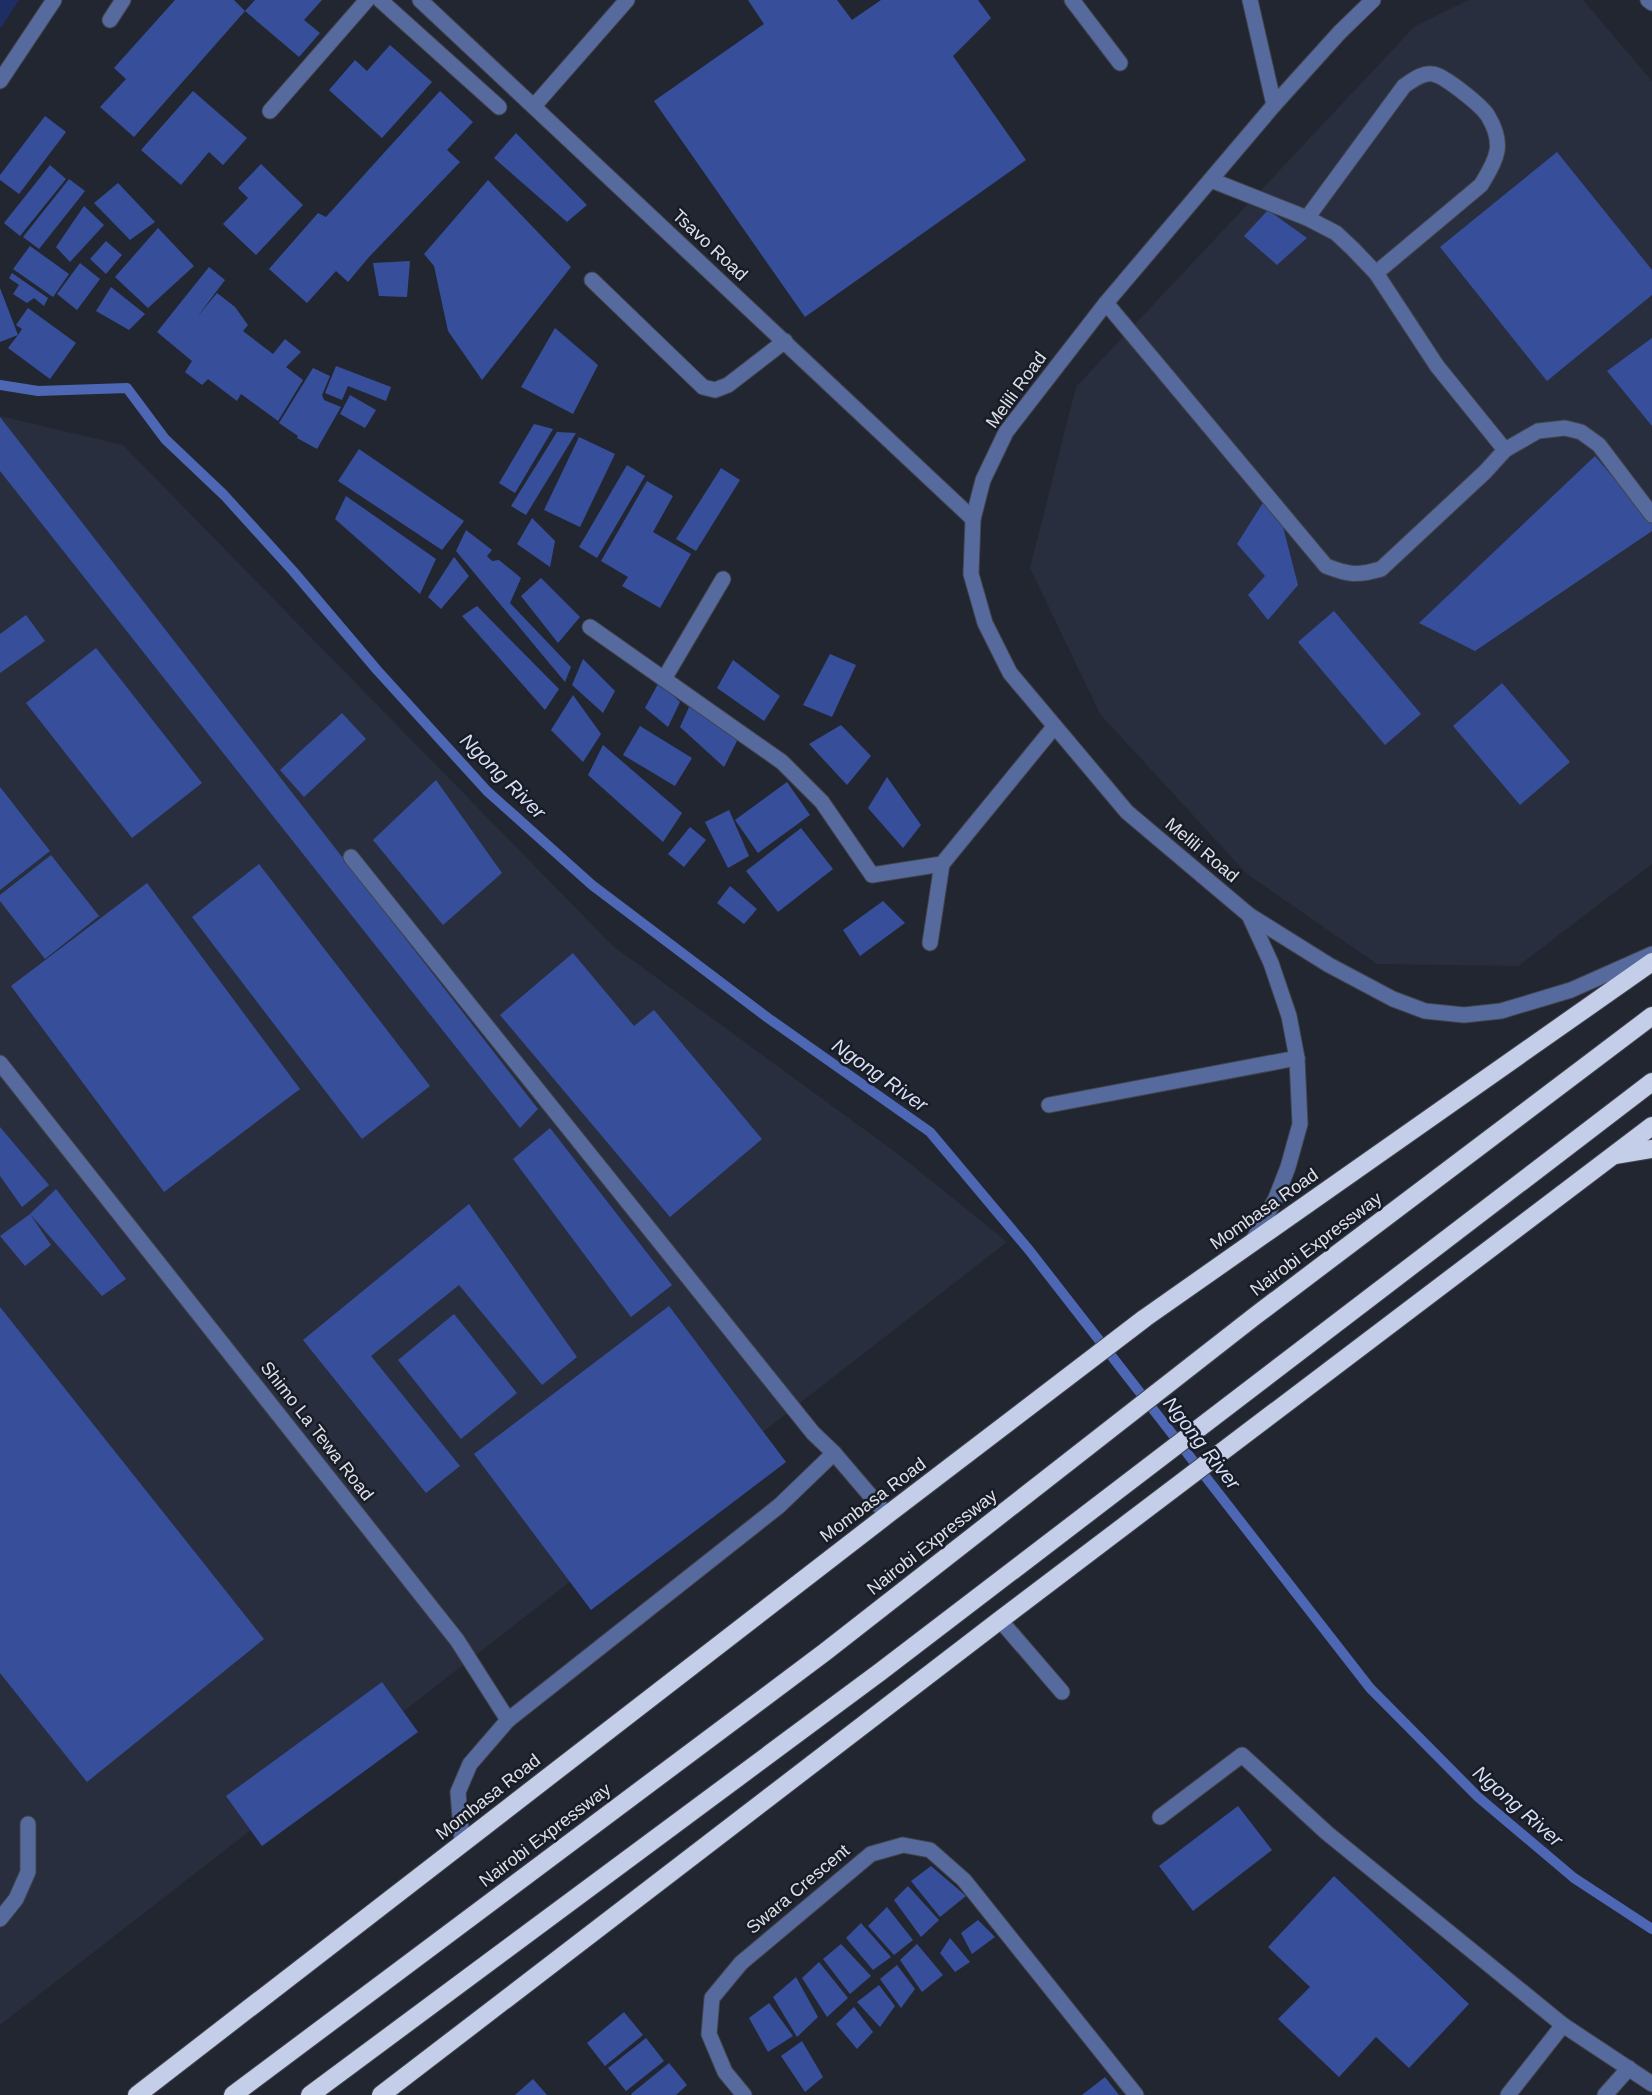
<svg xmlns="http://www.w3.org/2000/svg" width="1652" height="2095" font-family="Arial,sans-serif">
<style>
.built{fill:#282e3e}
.green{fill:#1e2e64}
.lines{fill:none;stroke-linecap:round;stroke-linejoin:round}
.stream{stroke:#4d67b5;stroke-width:10}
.building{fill:#374f9b}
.minor-casing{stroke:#40444d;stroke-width:17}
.highway-casing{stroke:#40444d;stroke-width:20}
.minor{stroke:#576a9d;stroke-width:15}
.highway{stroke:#c4cee8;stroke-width:18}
.labels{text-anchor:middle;stroke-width:5;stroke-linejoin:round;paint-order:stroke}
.street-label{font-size:18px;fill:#dee1e8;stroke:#181c26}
.water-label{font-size:20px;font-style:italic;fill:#d6dff5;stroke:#181c26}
</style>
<rect width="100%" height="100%" fill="#222630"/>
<!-- built -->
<g class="built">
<path d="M1469 0H1583L1652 81V864L1518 966 1377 964 1247 874 1100 714 1030 568 1076 387 1415 26Z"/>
<path d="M0 416 123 445 613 946 902 1157 1007 1242 0 2025Z"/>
</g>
<!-- green -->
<path class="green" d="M0 0H19L0 29Z"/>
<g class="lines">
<!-- stream -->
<path class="stream" d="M0 385 38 391 127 388 165 439 224 495 293 571 377 670 487 791 592 885 768 1018 930 1132 1029 1250 1370 1688 1478 1797 1574 1878 1652 1929"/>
</g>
<!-- building -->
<g class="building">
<path d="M175 0H234L245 11 134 137 100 107 126 79 114 68Z"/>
<path d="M255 0H322L304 20 320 33 299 57 245 11Z"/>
<path d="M748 0H837L852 20 881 0H978L991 18 953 56 1026 160 805 317 654 101 764 24Z"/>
<path d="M390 45 432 82 382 138 329 90 355 60 367 71Z"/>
<path d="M193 91 247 138 223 165 209 152 181 185 141 150Z"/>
<path d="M440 91 473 122 447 150 460 162 369 257 348 282 336 271 307 303 269 269 318 213 326 217Z"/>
<path d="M45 116 66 132 19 194 0 180V175Z"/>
<path d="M516 133 587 205 567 222 494 158Z"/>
<path d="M1557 152 1652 270V295L1547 381 1440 247Z"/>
<path d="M261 164 303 205 256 255 223 224 248 198 238 188Z"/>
<path d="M50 165 66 179 20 236 4 223Z"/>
<path d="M69 179 85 191 39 249 23 237Z"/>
<path d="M488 180 571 267 482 380 448 331 434 266 424 254Z"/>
<path d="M118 183 155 222 130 240 94 203Z"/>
<path d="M84 206 104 225 70 262 56 247Z"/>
<path d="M1268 210 1307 238 1277 265 1244 236Z"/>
<path d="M158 228 194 266 148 308 115 277Z"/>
<path d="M106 241 122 255 106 274 90 259Z"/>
<path d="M30 246 69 274 53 297 13 269Z"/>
<path d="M410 261 407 297 379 296 373 263Z"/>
<path d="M80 263 100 279 77 310 57 294Z"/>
<path d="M209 267 225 280 197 317 217 293 235 307 248 325 243 331 273 354 285 339 301 352 286 367 303 380 278 421 241 394 237 401 208 379 202 385 185 372 192 361 157 332Z"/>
<path d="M12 273 48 298 44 306 34 298 27 303 13 294 19 285 9 278Z"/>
<path d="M111 287 145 314 129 330 96 311Z"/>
<path d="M0 288 18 335 22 329 16 325 28 308 76 343 50 379 8 348 18 335 0 342Z"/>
<path d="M555 328 598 365 573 414 521 387Z"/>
<path d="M1652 338V426L1607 371Z"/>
<path d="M336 366 391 387 386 401 348 386 342 400 325 393Z"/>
<path d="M313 368 330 376 322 395 324 400 341 407 317 449 297 438 298 436 279 423Z"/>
<path d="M350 395 376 410 365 428 340 414Z"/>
<path d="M0 417 538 1109 520 1128 0 471Z"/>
<path d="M534 424 553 429 515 493 499 483Z"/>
<path d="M557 432 576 433 526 515 511 506Z"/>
<path d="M579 437 615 454 580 527 544 510Z"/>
<path d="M359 449 464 521 442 550 338 481Z"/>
<path d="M1595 456 1652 523V531L1475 651 1419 623Z"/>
<path d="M627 465 645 476 597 558 579 547Z"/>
<path d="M721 468 740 480 696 551 676 539Z"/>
<path d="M647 481 673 496 653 532 691 554 660 608 622 586 628 577 601 561Z"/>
<path d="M346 496 436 559 420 594 335 519Z"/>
<path d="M1264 501 1283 527 1298 585 1268 620 1248 595 1265 576 1237 544Z"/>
<path d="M532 518 555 541 550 567 517 544Z"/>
<path d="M466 530 492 550 487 556 492 561 499 560 521 578 510 603 571 667 565 682 456 551Z"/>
<path d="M454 557 469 576 441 609 428 597Z"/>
<path d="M541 578 580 617 558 643 521 596Z"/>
<path d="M477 606 559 689 545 710 462 616Z"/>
<path d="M1334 611 1421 714 1385 745 1298 642Z"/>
<path d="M26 615 45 641 0 673V634Z"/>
<path d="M96 648 202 783 132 838 26 703Z"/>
<path d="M830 654 856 665 832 717 803 705Z"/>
<path d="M583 659 615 691 603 713 572 685Z"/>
<path d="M733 660 780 696 764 721 717 688Z"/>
<path d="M659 682 680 702 668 727 645 708Z"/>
<path d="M1502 683 1570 762 1520 805 1453 726Z"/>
<path d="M573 695 601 734 583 762 551 730Z"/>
<path d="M690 705 740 735 724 767 680 727Z"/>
<path d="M342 713 366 739 304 797 280 770Z"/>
<path d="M841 725 871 756 847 785 809 744Z"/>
<path d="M640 726 692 758 675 786 623 755Z"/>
<path d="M603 745 682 813 663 842 588 775Z"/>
<path d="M887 777 921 825 903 848 868 808Z"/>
<path d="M436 780 502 873 443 925 373 840Z"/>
<path d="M787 782 810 815 758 853 735 820Z"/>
<path d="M0 787 50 851 0 890Z"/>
<path d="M729 810 749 856 728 868 705 822Z"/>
<path d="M690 827 706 840 684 867 668 854Z"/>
<path d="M801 828 833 869 778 912 746 871Z"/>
<path d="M51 855 99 916 45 959 0 901V895Z"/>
<path d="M259 864 430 1086 362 1139 192 917Z"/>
<path d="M147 883 300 1089 164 1192 11 986Z"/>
<path d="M730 886 757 909 744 924 717 903Z"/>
<path d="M883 901 905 923 860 956 843 930Z"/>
<path d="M573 953 634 1026 654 1010 762 1139 670 1217 500 1015Z"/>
<path d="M0 1127 49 1185 22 1207 0 1176Z"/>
<path d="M550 1128 672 1285 631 1317 513 1159Z"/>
<path d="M56 1189 126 1279 102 1296 30 1214 51 1245 25 1266 0 1236 30 1214Z"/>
<path d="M469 1204 577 1357 542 1385 459 1285 371 1356 460 1466 426 1493 303 1340Z"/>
<path d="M669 1306 786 1462 591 1610 474 1454Z"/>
<path d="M0 1307 264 1639 87 1782 0 1673Z"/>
<path d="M454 1314 517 1393 461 1439 398 1360Z"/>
<path d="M382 1682 418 1732 262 1846 226 1796Z"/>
<path d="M1238 1806 1272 1850 1193 1911 1159 1866Z"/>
<path d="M931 1866 966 1896 940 1917 911 1881Z"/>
<path d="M1334 1876 1469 2004 1409 2068 1376 2037 1339 2077 1278 2019 1310 1987 1268 1947Z"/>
<path d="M908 1886 939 1920 921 1937 894 1900Z"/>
<path d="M887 1907 913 1940 894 1955 868 1926Z"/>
<path d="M978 1920 995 1937 972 1954 961 1933Z"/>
<path d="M861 1923 891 1957 873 1970 846 1938Z"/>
<path d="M950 1938 970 1962 955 1972 940 1953Z"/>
<path d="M841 1944 871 1976 850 1994 823 1959Z"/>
<path d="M917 1944 943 1975 922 1992 900 1960Z"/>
<path d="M819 1962 848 1998 827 2017 802 1978Z"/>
<path d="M897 1965 915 1989 901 2008 880 1979Z"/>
<path d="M796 1977 818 2017 797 2037 773 1997Z"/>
<path d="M879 1985 895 2006 880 2027 857 2002Z"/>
<path d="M769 2003 793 2036 768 2052 749 2018Z"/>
<path d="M854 2007 873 2032 857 2049 836 2024Z"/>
<path d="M624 2012 643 2035 605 2066 587 2043Z"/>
<path d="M646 2038 664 2061 626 2091 608 2068Z"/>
<path d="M802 2041 823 2077 805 2092 781 2056Z"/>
<path d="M669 2063 687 2085 676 2095H632L631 2094Z"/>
<path d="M1105 2077 1119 2095H1082Z"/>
<path d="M533 2079 547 2095H515Z"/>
</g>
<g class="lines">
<defs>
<g id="minor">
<path d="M380 0 499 107"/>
<path d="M420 0 973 519"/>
<path d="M1072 0 1120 63"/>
<path d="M1250 0 1274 105"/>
<path d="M1373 0 1340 32 1274 105 1106 303 1006 432 983 480 973 519 971 574 985 623 1010 673 1127 812 1249 915 1329 965 1393 999 1425 1011 1464 1015 1501 1011 1571 990 1652 954"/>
<path d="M1648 0 1652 3"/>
<path d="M110 20 123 0"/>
<path d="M0 81 54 0"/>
<path d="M534 106 627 0"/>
<path d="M270 111 367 0"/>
<path d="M1307 218 1404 86C1413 80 1423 72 1433 74 1445 76 1482 106 1488 116 1494 126 1499 139 1497 151 1495 163 1487 175 1481 185L1376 273"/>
<path d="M592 280 703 387 715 390 728 385 785 341"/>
<path d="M1106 303 1326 566C1349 575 1357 576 1381 569L1485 472 1505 450 1437 366 1376 273 1353 249 1336 233 1307 218 1211 180"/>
<path d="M1505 450 1538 431 1565 428 1581 432 1599 445 1652 515"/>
<path d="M590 627 782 762 822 802 872 875 942 864 1054 727"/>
<path d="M664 679 723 579"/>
<path d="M351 857 813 1433 834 1453 779 1506 508 1720"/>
<path d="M1249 915 1271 963 1289 1016 1297 1058 1300 1124 1288 1167 1276 1198 1251 1244"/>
<path d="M930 943 942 864"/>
<path d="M0 1063 457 1640 508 1720 470 1764 458 1792 462 1843"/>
<path d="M1049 1105 1297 1058"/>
<path d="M834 1453 887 1515"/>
<path d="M1000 1620 1062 1692"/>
<path d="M1160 1817 1242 1755 1327 1833 1563 2025 1652 2084"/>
<path d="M0 1919 16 1899 28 1872V1824"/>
<path d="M744 2095 725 2072 709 2034 712 1998 741 1963 871 1854 903 1845 930 1850 964 1880 1136 2095"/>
<path d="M1508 2095 1563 2025"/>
<path d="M1605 2095 1629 2068"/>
</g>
<g id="highway">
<path d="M1615 1155 1652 1149"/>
<path d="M137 2095 887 1515 1145 1318 1652 962"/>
<path d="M233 2095 825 1652 1255 1316 1652 1016"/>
<path d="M310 2095 880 1672 1652 1082"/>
<path d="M381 2095 1000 1620 1652 1126"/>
</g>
</defs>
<!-- minor casing -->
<use href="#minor" class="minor-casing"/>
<!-- highway casing -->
<use href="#highway" class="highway-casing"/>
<!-- minor -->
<use href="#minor" class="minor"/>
<!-- highway -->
<use href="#highway" class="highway"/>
</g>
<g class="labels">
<!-- street labels -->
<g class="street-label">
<text transform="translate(710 245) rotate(43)" y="6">Tsavo Road</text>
<text transform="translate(1016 390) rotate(-54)" y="6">Melili Road</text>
<text transform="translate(1202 850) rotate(40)" y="6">Melili Road</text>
<text transform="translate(1264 1209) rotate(-35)" y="6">Mombasa Road</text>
<text transform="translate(1316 1244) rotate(-37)" y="6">Nairobi Expressway</text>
<text transform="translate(317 1431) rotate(52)" y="6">Shimo La Tewa Road</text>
<text transform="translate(873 1500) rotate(-37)" y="6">Mombasa Road</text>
<text transform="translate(932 1542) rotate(-38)" y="6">Nairobi Expressway</text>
<text transform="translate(488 1797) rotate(-38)" y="6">Mombasa Road</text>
<text transform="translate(545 1835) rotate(-37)" y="6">Nairobi Expressway</text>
<text transform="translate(798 1889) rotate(-40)" y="6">Swara Crescent</text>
</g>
<!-- water labels -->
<g class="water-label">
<text transform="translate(503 776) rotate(45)" y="7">Ngong River</text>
<text transform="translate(880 1075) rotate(35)" y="7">Ngong River</text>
<text transform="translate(1202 1443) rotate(52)" y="7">Ngong River</text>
<text transform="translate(1518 1806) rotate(41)" y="7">Ngong River</text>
</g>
</g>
</svg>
